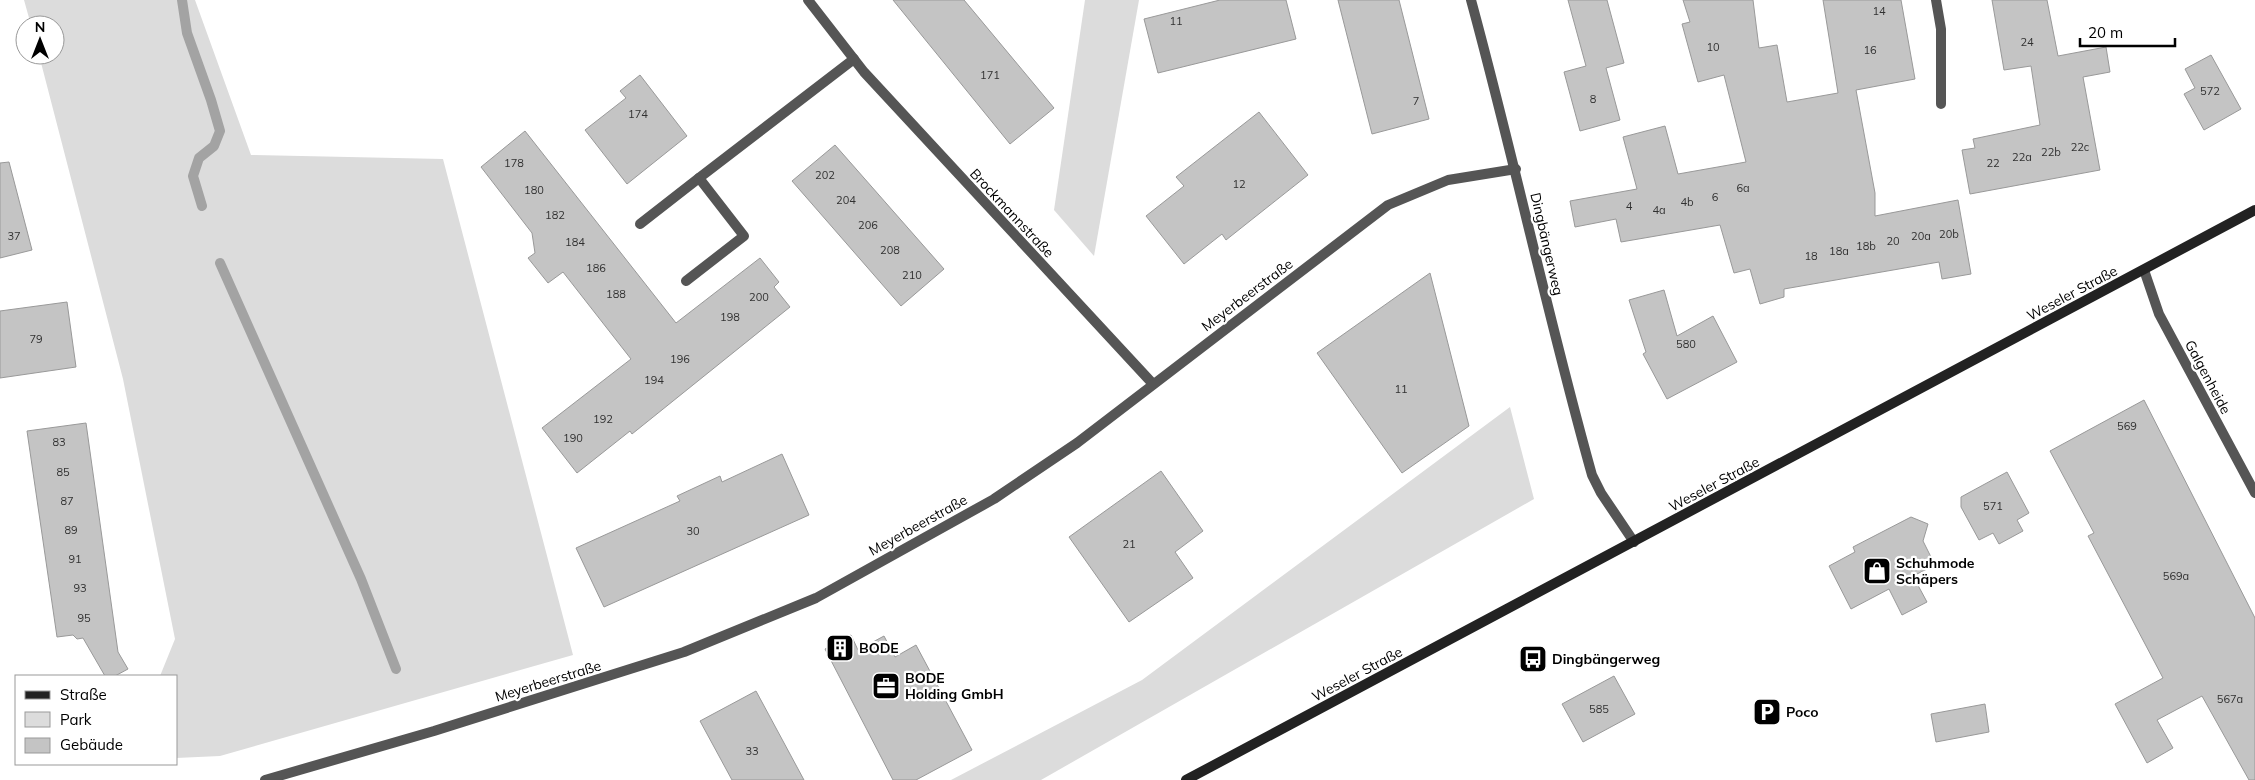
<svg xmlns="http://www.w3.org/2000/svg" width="2255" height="780" font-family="Mulish,sans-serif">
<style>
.green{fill:#dcdcdc}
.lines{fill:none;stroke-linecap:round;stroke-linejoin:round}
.stream{stroke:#a3a3a3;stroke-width:10}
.building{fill:#c4c4c4;stroke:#999}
.minor{stroke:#555;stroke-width:10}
.tertiary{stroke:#555;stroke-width:10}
.secondary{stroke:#222;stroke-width:10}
.labels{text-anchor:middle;stroke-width:4.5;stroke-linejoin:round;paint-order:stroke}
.number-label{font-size:11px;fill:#313131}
.street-label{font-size:14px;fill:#000;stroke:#fff}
.poi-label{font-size:14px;font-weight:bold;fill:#000;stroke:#fff;text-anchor:start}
</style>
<rect width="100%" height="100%" fill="#fff"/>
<!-- green -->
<g class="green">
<path d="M24 0H195L251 155 443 159 573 655 220 756 176 758V676H160L175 639 123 379 39 55H55V25H31Z"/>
<path d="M1085 0H1139L1094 256 1054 210Z"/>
<path d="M1510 407 1534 499 1041 780H951L1142 680Z"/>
</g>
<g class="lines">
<!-- stream -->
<g class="stream">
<path d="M182 0 187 33 211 100 220 131 214 146 199 158 193 176 202 206"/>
<path d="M220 263 361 579 396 669"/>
</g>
</g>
<!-- building -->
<g class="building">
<path d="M893 0H964L1054 108 1010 144Z"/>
<path d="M1220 0H1286L1296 39 1158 73 1144 19Z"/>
<path d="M1338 0H1399L1429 119 1372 134Z"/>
<path d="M1568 0H1607L1624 63 1606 68 1620 120 1580 131 1564 72 1586 66Z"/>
<path d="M1683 0H1753L1759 48 1777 45 1787 102 1838 93 1823 0H1901L1915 79 1856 90 1875 193V216L1958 200 1971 274 1942 279 1939 262 1784 289V297L1760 304 1750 269 1734 273 1720 225 1621 242 1616 219 1575 227 1570 201 1637 189 1623 137 1665 126 1678 174 1746 162 1724 75 1698 82 1682 24 1690 22Z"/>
<path d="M1992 0H2047L2058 56 2106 47 2110 72 2083 77 2100 170 1970 194 1962 150 1975 148 1973 139 2040 125 2031 66 2004 70Z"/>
<path d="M2211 55 2241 109 2204 130 2184 94 2195 88 2185 69Z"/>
<path d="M640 75 687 136 627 184 585 130 626 98 620 91Z"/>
<path d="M1259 112 1308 175 1226 240 1222 234 1184 264 1146 216 1184 186 1176 177Z"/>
<path d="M525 131 676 323 760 258 779 282 774 287 790 307 632 434 630 431 577 473 542 428 631 359 563 272 548 283 528 258 535 253 532 233 481 167Z"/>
<path d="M835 145 944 269 901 306 792 181Z"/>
<path d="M9 162 32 250 0 258V163Z"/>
<path d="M1430 273 1469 426 1402 473 1317 353Z"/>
<path d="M1664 290 1677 336 1713 316 1737 362 1667 399 1643 354 1646 352 1629 300Z"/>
<path d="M67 302 76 367 0 378V311Z"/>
<path d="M2144 400 2255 618V780H2249L2202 696 2157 720 2173 748 2147 763 2115 704 2163 678 2088 536 2094 533 2050 451Z"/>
<path d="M86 423 118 652 128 669 115 676H105L83 638 77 639 73 635 57 637 27 431Z"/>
<path d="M782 454 809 515 604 607 576 548 680 501 677 496 720 476 722 482Z"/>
<path d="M1161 471 1203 531 1175 552 1193 578 1129 622 1069 537Z"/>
<path d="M2007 472 2029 513 2017 520 2023 531 1999 544 1993 533 1979 540 1961 507V497Z"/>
<path d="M1911 517 1928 524 1923 541 1935 565 1913 576 1927 602 1902 615 1889 589 1851 609 1829 566 1855 552 1853 547Z"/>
<path d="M851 635 858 650 884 636 895 657 916 645 972 750 916 780H893L825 649Z"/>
<path d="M1614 676 1635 714 1583 742 1562 704Z"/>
<path d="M756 691 804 780H732L700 721Z"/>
<path d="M1985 704 1989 732 1936 742 1931 714Z"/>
</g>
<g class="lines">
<!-- minor -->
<g class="minor">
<path d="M808 0 864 72 1153 384"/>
<path d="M1936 0 1941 29V104"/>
<path d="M640 224 699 178"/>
<path d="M2144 270 2159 314 2255 493"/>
<path d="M686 281 744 236 699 178 854 59"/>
<path d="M265 780 434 731 684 652 816 598 994 499 1077 443 1388 205 1448 180 1516 169"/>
</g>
<!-- tertiary -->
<path class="tertiary" d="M1471 0C1514 158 1548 318 1592 475L1601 493 1634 542"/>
<!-- secondary -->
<path class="secondary" d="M1186 780 2255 210"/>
</g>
<!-- icons -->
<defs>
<symbol id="shop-square" viewBox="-11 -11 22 22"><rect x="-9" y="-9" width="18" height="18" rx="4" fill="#000" stroke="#fff"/><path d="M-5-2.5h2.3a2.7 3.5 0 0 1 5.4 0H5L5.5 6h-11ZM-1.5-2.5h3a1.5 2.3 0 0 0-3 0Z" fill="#fff"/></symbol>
<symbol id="building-square" viewBox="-11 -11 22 22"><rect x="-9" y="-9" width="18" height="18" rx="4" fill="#000" stroke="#fff"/><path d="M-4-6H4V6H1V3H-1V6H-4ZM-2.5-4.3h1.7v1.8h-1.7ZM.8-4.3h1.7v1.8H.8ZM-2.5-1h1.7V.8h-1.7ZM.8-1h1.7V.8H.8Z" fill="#fff"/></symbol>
<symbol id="bus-square" viewBox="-11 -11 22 22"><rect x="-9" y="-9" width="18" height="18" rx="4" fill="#000" stroke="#fff"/><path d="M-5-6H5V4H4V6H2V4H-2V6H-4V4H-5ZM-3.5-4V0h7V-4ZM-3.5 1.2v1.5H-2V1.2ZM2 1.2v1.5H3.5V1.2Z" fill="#fff"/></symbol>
<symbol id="office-square" viewBox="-11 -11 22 22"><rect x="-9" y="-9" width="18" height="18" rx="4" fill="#000" stroke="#fff"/><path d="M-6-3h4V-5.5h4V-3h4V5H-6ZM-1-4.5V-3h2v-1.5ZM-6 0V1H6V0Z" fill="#fff"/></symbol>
<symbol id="parking-square" viewBox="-11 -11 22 22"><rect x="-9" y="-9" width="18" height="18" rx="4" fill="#000" stroke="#fff"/><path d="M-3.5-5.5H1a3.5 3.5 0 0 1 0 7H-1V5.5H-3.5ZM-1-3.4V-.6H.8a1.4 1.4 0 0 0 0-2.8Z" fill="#fff"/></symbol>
</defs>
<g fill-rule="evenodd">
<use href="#shop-square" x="1861" y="555" width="32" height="32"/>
<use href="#building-square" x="824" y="632" width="32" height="32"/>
<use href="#bus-square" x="1517" y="643" width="32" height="32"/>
<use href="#office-square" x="870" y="670" width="32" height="32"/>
<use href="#parking-square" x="1751" y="696" width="32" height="32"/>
</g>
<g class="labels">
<!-- number labels -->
<g class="number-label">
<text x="1879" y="15">14</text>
<text x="1176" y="25">11</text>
<text x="2027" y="46">24</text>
<text x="1713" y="51">10</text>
<text x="1870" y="54">16</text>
<text x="990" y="79">171</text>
<text x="2210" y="95">572</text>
<text x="1593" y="103">8</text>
<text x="1416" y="105">7</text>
<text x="638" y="118">174</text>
<text x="2080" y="151">22c</text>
<text x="2051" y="156">22b</text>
<text x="2022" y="161">22a</text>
<text x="514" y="167">178</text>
<text x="1993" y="167">22</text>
<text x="825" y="179">202</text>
<text x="1239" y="188">12</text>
<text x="1743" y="192">6a</text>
<text x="534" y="194">180</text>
<text x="1715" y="201">6</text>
<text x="846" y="204">204</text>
<text x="1687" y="206">4b</text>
<text x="1629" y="210">4</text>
<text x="1659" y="214">4a</text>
<text x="555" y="219">182</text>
<text x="868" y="229">206</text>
<text x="1949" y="238">20b</text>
<text x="14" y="240">37</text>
<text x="1921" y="240">20a</text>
<text x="1893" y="245">20</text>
<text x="575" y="246">184</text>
<text x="1866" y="250">18b</text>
<text x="890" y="254">208</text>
<text x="1839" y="255">18a</text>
<text x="1811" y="260">18</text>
<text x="596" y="272">186</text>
<text x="912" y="279">210</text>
<text x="616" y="298">188</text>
<text x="759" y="301">200</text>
<text x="730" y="321">198</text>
<text x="36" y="343">79</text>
<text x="1686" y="348">580</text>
<text x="680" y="363">196</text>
<text x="654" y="384">194</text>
<text x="1401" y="393">11</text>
<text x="603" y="423">192</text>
<text x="2127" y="430">569</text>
<text x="573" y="442">190</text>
<text x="59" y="446">83</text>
<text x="63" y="476">85</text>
<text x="67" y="505">87</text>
<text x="1993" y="510">571</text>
<text x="71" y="534">89</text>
<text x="693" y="535">30</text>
<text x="1129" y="548">21</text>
<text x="75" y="563">91</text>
<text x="2176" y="580">569a</text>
<text x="80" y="592">93</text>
<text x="84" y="622">95</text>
<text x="2230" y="703">567a</text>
<text x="1599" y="713">585</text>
<text x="752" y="755">33</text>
</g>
<!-- street labels -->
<g class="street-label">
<text transform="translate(1012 213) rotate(47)" y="5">Brockmannstraße</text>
<text transform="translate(1547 244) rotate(77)" y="5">Dingbängerweg</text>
<text transform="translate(2072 293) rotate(-28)" y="5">Weseler Straße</text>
<text transform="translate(1247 295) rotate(-37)" y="5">Meyerbeerstraße</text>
<text transform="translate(2208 377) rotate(62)" y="5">Galgenheide</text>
<text transform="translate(1714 484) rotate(-28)" y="5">Weseler Straße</text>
<text transform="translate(918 525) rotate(-29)" y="5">Meyerbeerstraße</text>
<text transform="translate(1357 674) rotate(-28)" y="5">Weseler Straße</text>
<text transform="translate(548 681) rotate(-17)" y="5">Meyerbeerstraße</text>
</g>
<!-- poi labels -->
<g class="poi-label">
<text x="1896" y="568">Schuhmode<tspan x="1896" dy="16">Schäpers</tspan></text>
<text x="859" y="653">BODE</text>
<text x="1552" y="664">Dingbängerweg</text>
<text x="905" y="683">BODE<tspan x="905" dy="16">Holding GmbH</tspan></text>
<text x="1786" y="717">Poco</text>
</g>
</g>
<!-- legend -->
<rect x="15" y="675" width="162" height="90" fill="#ffffff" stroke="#999999"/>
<rect x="25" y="691" width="25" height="8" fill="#222222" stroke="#999999"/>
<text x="60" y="700" font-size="15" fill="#000000">Straße</text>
<rect x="25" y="712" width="25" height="15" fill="#dcdcdc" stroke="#999999"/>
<text x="60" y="725" font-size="15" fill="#000000">Park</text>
<rect x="25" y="738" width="25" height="15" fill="#c4c4c4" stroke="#999999"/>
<text x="60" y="750" font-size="15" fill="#000000">Gebäude</text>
<!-- north arrow -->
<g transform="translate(40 40)"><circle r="24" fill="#ffffff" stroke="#999999"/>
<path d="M0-4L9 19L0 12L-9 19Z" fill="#000000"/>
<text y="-8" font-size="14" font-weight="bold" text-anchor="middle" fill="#000000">N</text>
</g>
<!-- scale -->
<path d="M2080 38v8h95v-8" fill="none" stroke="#000000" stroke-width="2.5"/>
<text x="2088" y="38" font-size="15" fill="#000000" stroke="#ffffff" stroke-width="4" paint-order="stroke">20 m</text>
</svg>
